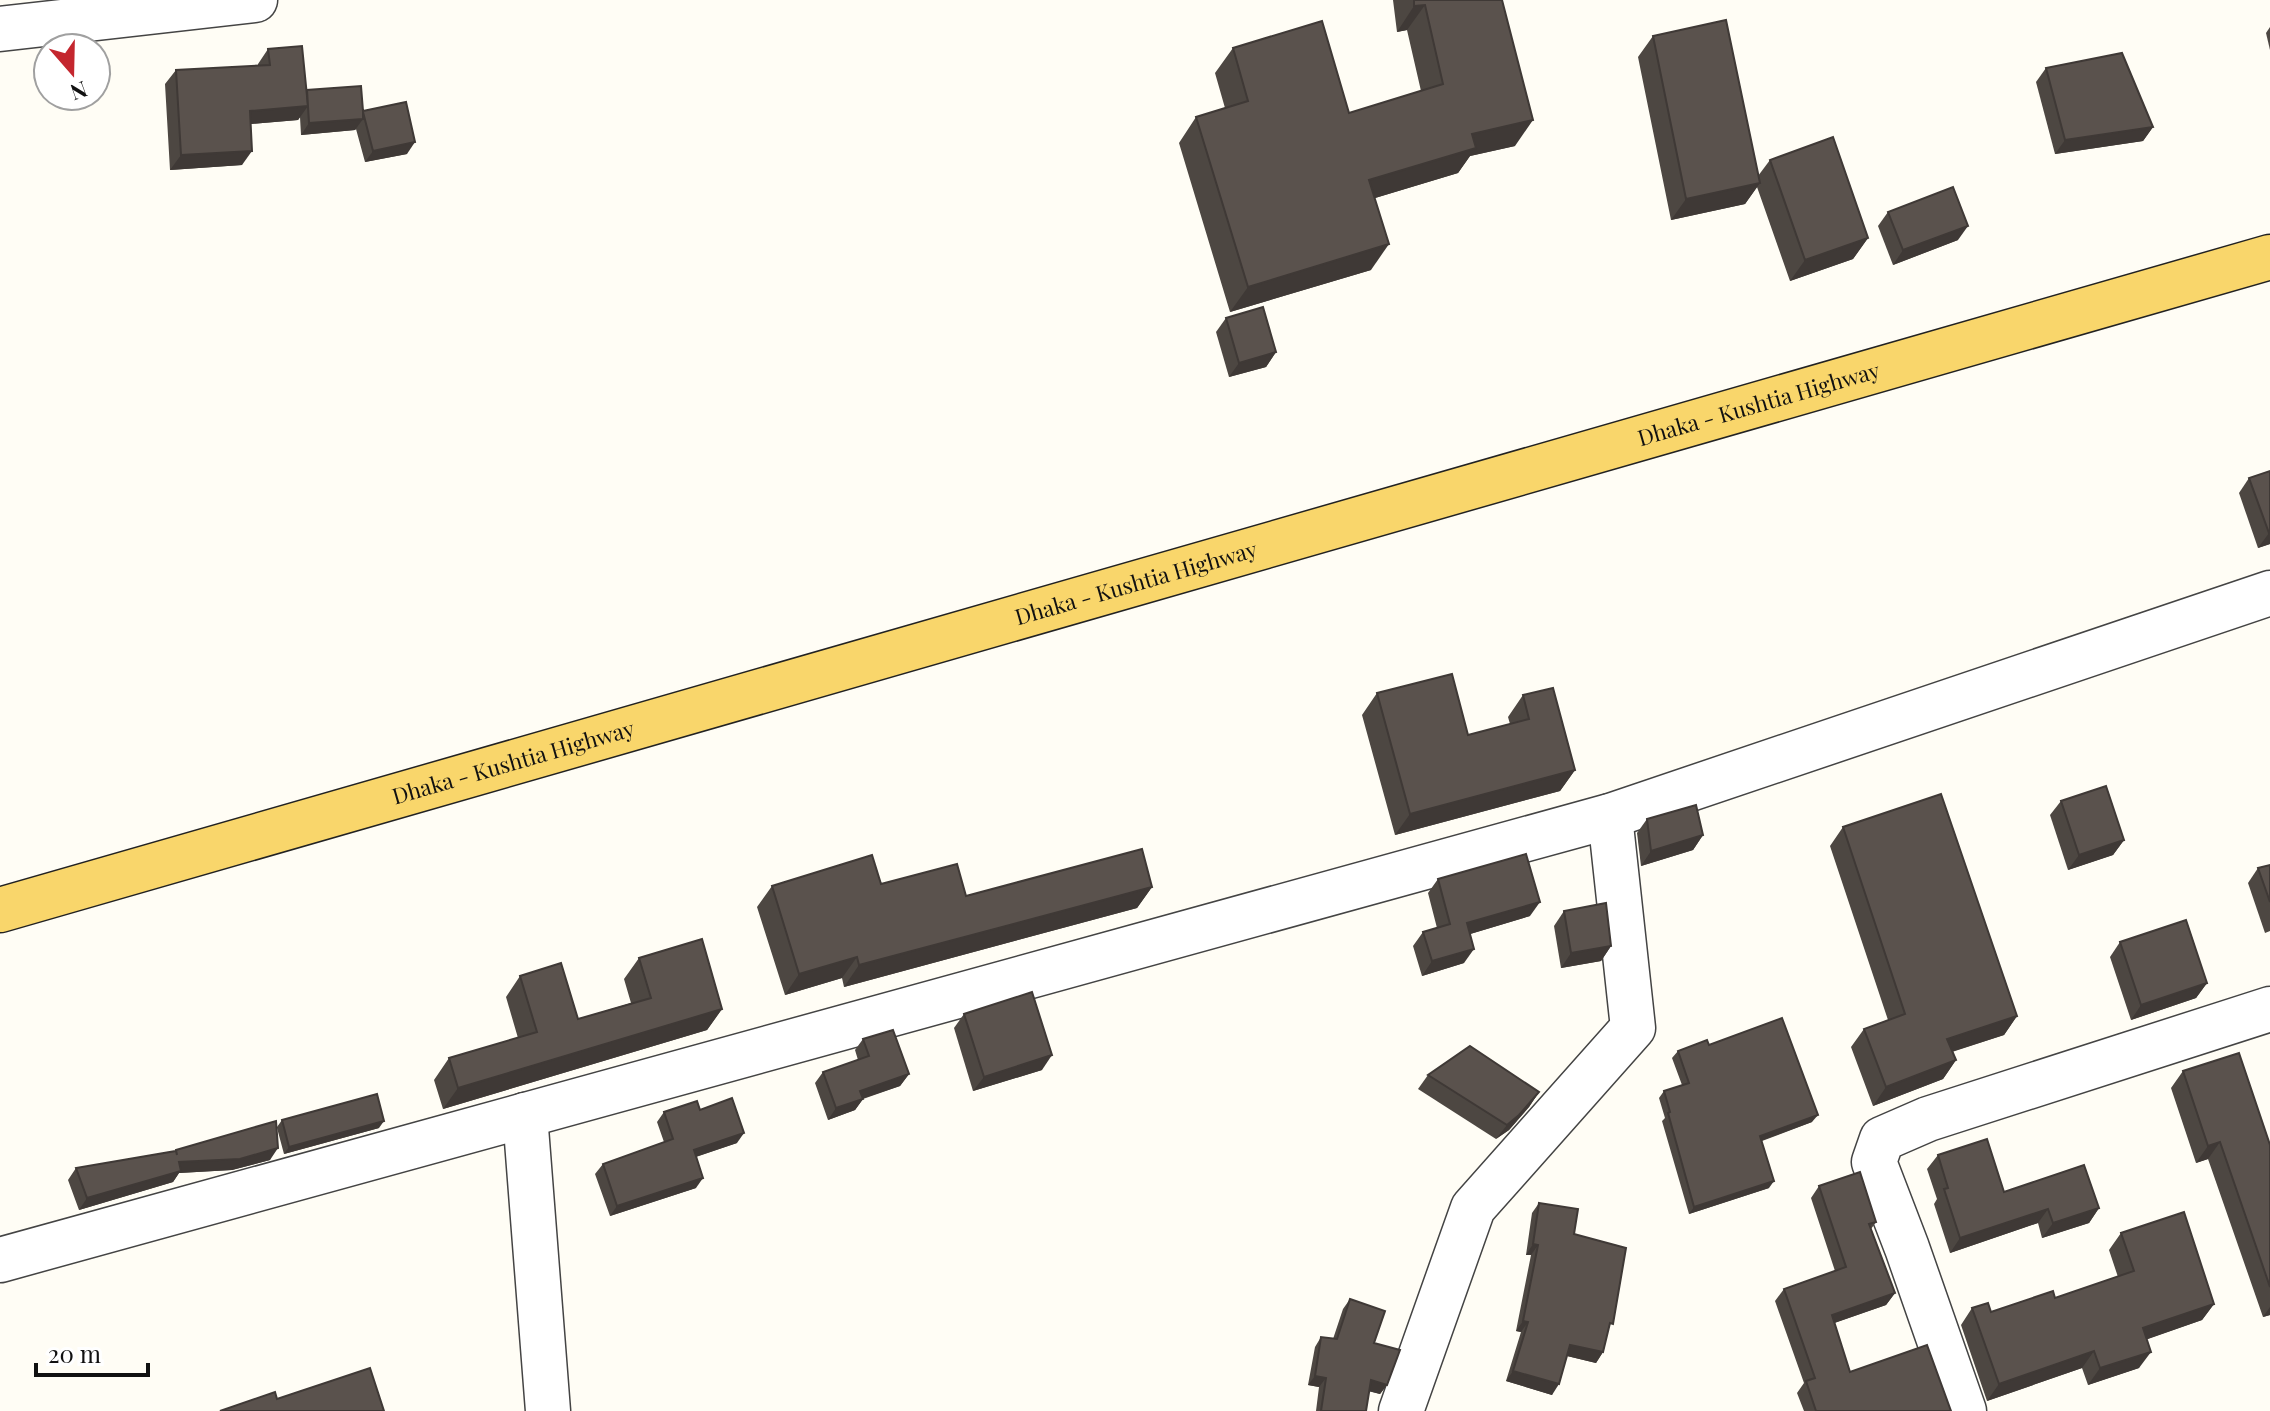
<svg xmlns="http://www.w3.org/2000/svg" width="2270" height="1411" font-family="'Playfair Display',serif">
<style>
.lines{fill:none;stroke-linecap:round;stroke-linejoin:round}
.street-casing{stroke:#444;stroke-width:47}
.primary-casing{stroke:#222;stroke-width:47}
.street{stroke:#fff;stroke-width:44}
.primary{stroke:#f9d66b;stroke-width:44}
.wall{fill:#4d4742}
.shaded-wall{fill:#3f3936}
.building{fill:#5a524d;stroke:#3f3936;stroke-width:2}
.labels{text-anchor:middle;stroke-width:8;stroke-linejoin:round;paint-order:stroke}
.street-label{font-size:22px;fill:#111;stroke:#fff}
</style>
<rect width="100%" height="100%" fill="#fffdf5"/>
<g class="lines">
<defs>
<g id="street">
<path d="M0 29 255 0"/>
<path d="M525 1115 548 1411"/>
<path d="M0 1260 1610 816 2270 593"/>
<path d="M1401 1411 1473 1208 1633 1028 1610 816"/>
<path d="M1964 1411 1907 1248 1874 1162 1882 1139 1928 1119 2270 1009"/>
</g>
<g id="primary">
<path id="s1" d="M0 910 2270 257"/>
</g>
</defs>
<!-- street casing -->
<use href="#street" class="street-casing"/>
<!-- primary casing -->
<use href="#primary" class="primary-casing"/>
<!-- street -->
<use href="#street" class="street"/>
<!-- primary -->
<use href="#primary" class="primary"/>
</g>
<!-- wall -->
<g class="wall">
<path d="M1393 0H1502L1515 146 1470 156 1458 173 1375 198 1371 270 1230 312 1179 143 1196 117 1225 108 1215 73 1233 48 1349 113 1421 91 1407 30 1397 32Z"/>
<path d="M2270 27V50L2266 33Z"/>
<path d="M1653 36 1758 176 1770 160 1868 238 1853 259 1790 281 1757 187 1745 204 1671 220 1638 57Z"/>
<path d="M268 49 306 90 363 111 407 154 365 162 356 129 355 130 301 135 300 117 298 120 251 124 242 165 170 170 165 84 176 70 258 66V64Z"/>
<path d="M2046 68 2153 127 2143 141 2055 154 2036 82Z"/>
<path d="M1888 212 1958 240 1893 265 1878 226Z"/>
<path d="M1226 318 1276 352 1266 367 1229 377 1216 332Z"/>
<path d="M2270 471V544L2258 548 2239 493 2249 478Z"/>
<path d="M1377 693 1468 735 1510 724 1508 717 1523 695 1575 770 1560 791 1395 835 1362 715Z"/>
<path d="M2061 801 2124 840 2113 855 2068 870 2050 815Z"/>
<path d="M1647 819 1703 835 1693 850 1641 866 1637 833Z"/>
<path d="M1843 827 2017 1016 2004 1035 1952 1052 1956 1060 1943 1079 1873 1106 1851 1047 1864 1029 1888 1020 1830 846Z"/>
<path d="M2270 865V931L2265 933 2248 883 2258 868Z"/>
<path d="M1438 879 1530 916 1470 934 1464 963 1422 976 1413 946 1423 932 1437 928 1428 893Z"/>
<path d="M881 884 966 896 1152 887 1137 908 844 987 842 978 785 995 757 907 772 886Z"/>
<path d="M1564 911 1611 946 1601 961 1561 968 1554 926Z"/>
<path d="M2120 942 2207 983 2196 998 2131 1020 2110 957Z"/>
<path d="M639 958 722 1009 707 1030 443 1109 434 1080 449 1058 518 1038 506 997 520 976 578 1019 631 1003 624 979Z"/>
<path d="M964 1014 1042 1070 973 1091 954 1028Z"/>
<path d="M863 1039 909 1074 900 1086 863 1099 855 1110 828 1120 815 1083 823 1072 858 1060 855 1050Z"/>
<path d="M1709 1045 1812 1122 1762 1141 1769 1188 1689 1214 1662 1121 1665 1118 1659 1098 1664 1091 1682 1085 1672 1058 1678 1051Z"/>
<path d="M2183 1071 2270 1145V1315L2263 1317 2208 1159 2196 1163 2171 1088Z"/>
<path d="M1428 1075 1539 1092 1529 1107 1509 1130 1496 1139 1418 1089Z"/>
<path d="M700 1110 737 1143 696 1157V1188L610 1216 595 1174 603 1164 664 1142 657 1122 664 1112Z"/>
<path d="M282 1120 379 1128 284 1154 277 1128 270 1160 232 1170 179 1173 173 1182 79 1210 68 1180 76 1168 176 1151 277 1127Z"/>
<path d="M1938 1155 2004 1192 2099 1208 2089 1223 2042 1238 2038 1223 1950 1253 1934 1204 1937 1199 1927 1169Z"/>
<path d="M1819 1186 1876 1222 1871 1229 1895 1293 1886 1305 1834 1323 1850 1372 1949 1408 1951 1411H1804L1797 1393 1804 1383 1775 1301 1784 1289 1835 1271 1811 1198Z"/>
<path d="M1539 1203 1574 1234 1608 1332 1603 1352 1596 1363 1567 1356 1552 1395 1506 1381 1521 1332 1516 1331 1531 1255H1526L1532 1213Z"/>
<path d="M2121 1233 2214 1304 2202 1320 2147 1339 2139 1368 2088 1385 2082 1368 1987 1401 1961 1325 1972 1308 1991 1312 2055 1298 2118 1277 2109 1250Z"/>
<path d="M1350 1299 1374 1343 1387 1385 1380 1394 1369 1391 1366 1411H1316L1319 1387 1308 1385 1315 1347 1321 1337 1333 1339 1343 1309Z"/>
</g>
<!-- shaded-wall -->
<g class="shaded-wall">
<path d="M1425 5 1407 30 1397 32 1414 6Z"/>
<path d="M308 106 298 120 240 125 250 111Z"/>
<path d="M363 119 355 130 301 135 309 123Z"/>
<path d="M1533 120 1515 146 1470 156 1458 173 1352 205 1369 180 1472 134Z"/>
<path d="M2153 127 2143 141 2055 154 2065 140Z"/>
<path d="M415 142 407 154 365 162 373 151Z"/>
<path d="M252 151 242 165 170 170 181 155Z"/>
<path d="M1760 183 1745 204 1671 220 1686 199Z"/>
<path d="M1968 226 1958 240 1893 265 1903 250Z"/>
<path d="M1868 238 1853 259 1790 281 1805 260Z"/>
<path d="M1389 244 1371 270 1230 312 1248 287Z"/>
<path d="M1276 352 1266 367 1229 377 1239 363Z"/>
<path d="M2269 533H2270V544L2258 548Z"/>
<path d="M1575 770 1560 791 1395 835 1410 814Z"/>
<path d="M1703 835 1693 850 1641 866 1651 851Z"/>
<path d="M2124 840 2113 855 2068 870 2079 855Z"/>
<path d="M1152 887 1137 908 844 987 859 965Z"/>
<path d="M1540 902 1530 916 1457 938 1467 923Z"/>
<path d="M1611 946 1601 961 1561 968 1571 953Z"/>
<path d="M1474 949 1464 963 1422 976 1432 961Z"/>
<path d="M857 957 842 978 785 995 799 974Z"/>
<path d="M2207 983 2196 998 2131 1020 2141 1005Z"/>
<path d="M722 1009 707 1030 443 1109 458 1088Z"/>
<path d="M2017 1016 2004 1035 1935 1057 1947 1039Z"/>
<path d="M1052 1055 1042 1070 973 1091 984 1077Z"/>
<path d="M1956 1060 1943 1079 1873 1106 1886 1087Z"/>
<path d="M909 1074 900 1086 852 1102 860 1091Z"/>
<path d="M1539 1092 1529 1107 1509 1130 1496 1139 1507 1125Z"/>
<path d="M863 1099 855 1110 828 1120 836 1108Z"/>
<path d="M1818 1115 1812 1122 1755 1143 1760 1136Z"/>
<path d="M384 1121 379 1128 284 1154 289 1147Z"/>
<path d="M744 1133 737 1143 686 1160 694 1150Z"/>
<path d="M2220 1142 2208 1159 2196 1163 2208 1146Z"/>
<path d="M278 1148 270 1160 232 1170 179 1173 173 1182 79 1210 87 1198 179 1162Z"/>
<path d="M703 1178 696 1188 610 1216 617 1206Z"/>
<path d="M1774 1181 1769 1188 1689 1214 1694 1207Z"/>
<path d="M2099 1208 2089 1223 2042 1238 2053 1223Z"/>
<path d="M2048 1209 2038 1223 1950 1253 1960 1238Z"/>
<path d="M1533 1244 1538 1245 1531 1255H1526Z"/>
<path d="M1895 1293 1886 1305 1823 1327 1832 1315Z"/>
<path d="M2214 1304 2202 1320 2131 1345 2143 1328Z"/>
<path d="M2270 1307V1315L2263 1317Z"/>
<path d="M1523 1321 1528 1322 1521 1332 1516 1331Z"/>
<path d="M1570 1345 1603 1352 1596 1363 1563 1355Z"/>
<path d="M2094 1351 2082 1368 1987 1401 1999 1384Z"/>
<path d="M2151 1352 2139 1368 2088 1385 2100 1368Z"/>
<path d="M1513 1371 1559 1384 1552 1395 1506 1381Z"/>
<path d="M1315 1376 1326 1378 1319 1387 1308 1385Z"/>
<path d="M1371 1380 1387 1385 1380 1394 1364 1390Z"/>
</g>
<!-- building -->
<g class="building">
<path d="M1414 0H1502L1533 120 1472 134 1476 148 1369 180 1389 244 1248 287 1196 117 1248 101 1233 48 1322 21 1349 113 1443 84 1425 5 1414 6Z"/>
<path d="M1726 20 1760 183 1686 199 1653 36Z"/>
<path d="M302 46 308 106 250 111 252 151 181 155 176 70 270 65 268 49Z"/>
<path d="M2122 53 2153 127 2065 140 2046 68Z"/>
<path d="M361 86 363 111 406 102 415 142 373 151 363 112V119L309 123 307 90Z"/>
<path d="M1833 137 1868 238 1805 260 1770 160Z"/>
<path d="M1953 187 1968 226 1903 250 1888 212Z"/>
<path d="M1263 307 1276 352 1239 363 1226 318Z"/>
<path d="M2270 471V533H2269L2249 478Z"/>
<path d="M1452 674 1468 735 1529 719 1523 695 1553 688 1575 770 1410 814 1377 693Z"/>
<path d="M2106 786 2124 840 2079 855 2061 801Z"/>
<path d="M1941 794 2017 1016 1947 1039 1956 1060 1886 1087 1864 1029 1905 1014 1843 827Z"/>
<path d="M1696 805 1703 835 1651 851 1647 819Z"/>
<path d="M1142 849 1152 887 859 965 857 957 799 974 772 886 872 855 881 884 957 864 966 896Z"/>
<path d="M1526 854 1540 902 1467 923 1474 949 1432 961 1423 932 1450 924 1438 879Z"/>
<path d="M2270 865V902L2258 868Z"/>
<path d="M1606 903 1611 946 1571 953 1564 911Z"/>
<path d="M2186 920 2207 983 2141 1005 2120 942Z"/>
<path d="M702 939 722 1009 458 1088 449 1058 537 1032 520 976 561 963 578 1019 651 998 639 958Z"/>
<path d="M1032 992 1052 1055 984 1077 964 1014Z"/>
<path d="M1782 1018 1818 1115 1760 1136 1774 1181 1694 1207 1668 1113 1670 1112 1664 1091 1689 1083 1678 1051 1707 1040 1709 1045Z"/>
<path d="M893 1030 909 1074 860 1091 863 1099 836 1108 823 1072 869 1056 863 1039Z"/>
<path d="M1470 1046 1539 1092 1519 1115 1507 1125 1428 1075Z"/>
<path d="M2239 1053 2270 1145V1287L2220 1142 2208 1146 2183 1071Z"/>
<path d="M377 1094 384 1121 289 1147 282 1120Z"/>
<path d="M732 1098 744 1133 694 1150 703 1178 617 1206 603 1164 673 1139 664 1112 697 1101 700 1110Z"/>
<path d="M276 1121 278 1148 240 1159 179 1162 181 1171 87 1198 76 1168 176 1151 177 1155 176 1150Z"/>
<path d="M1987 1139 2004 1192 2084 1165 2099 1208 2053 1223 2048 1209 1960 1238 1944 1189 1948 1188 1938 1155Z"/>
<path d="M1860 1172 1876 1222 1869 1224 1895 1293 1832 1315 1850 1372 1927 1345 1951 1411H1816L1806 1381 1815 1378 1784 1289 1846 1267 1819 1186Z"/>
<path d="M1539 1203 1578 1209 1574 1234 1626 1248 1613 1324 1610 1323 1603 1352 1570 1345 1559 1384 1513 1371 1528 1322 1523 1321 1538 1245 1533 1244Z"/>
<path d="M2184 1212 2214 1304 2143 1328 2151 1352 2100 1368 2094 1351 1999 1384 1972 1308 1988 1303 1991 1312 2053 1291 2055 1298 2134 1271 2121 1233Z"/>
<path d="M1350 1299 1385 1311 1374 1343 1400 1350 1387 1385 1371 1380 1366 1411H1321L1326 1378 1315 1376 1321 1337 1337 1339Z"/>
<path d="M370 1368 384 1411H220L275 1392 277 1399Z"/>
</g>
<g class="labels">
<!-- street labels -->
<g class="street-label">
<text dy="8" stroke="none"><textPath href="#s1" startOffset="1830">Dhaka - Kushtia Highway</textPath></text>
<text dy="8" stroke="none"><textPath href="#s1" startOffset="1182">Dhaka - Kushtia Highway</textPath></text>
<text dy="8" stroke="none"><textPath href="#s1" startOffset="534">Dhaka - Kushtia Highway</textPath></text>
</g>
</g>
<!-- north arrow -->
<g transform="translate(72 72) rotate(160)"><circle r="38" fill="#ffffff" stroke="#a0a0a0" stroke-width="2"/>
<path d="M0-6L14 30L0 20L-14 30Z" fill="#c4262e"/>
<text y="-12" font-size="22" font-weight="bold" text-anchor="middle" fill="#111111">N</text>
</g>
<!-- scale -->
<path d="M36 1363v12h112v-12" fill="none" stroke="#111111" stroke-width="4"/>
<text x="48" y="1363" font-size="24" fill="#111111" stroke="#ffffff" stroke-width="6" paint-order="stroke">20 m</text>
</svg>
